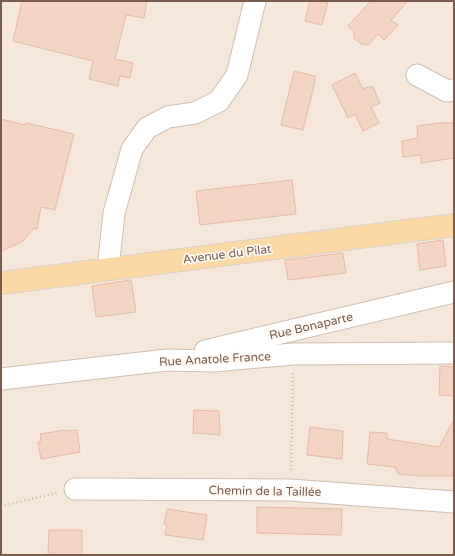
<svg xmlns="http://www.w3.org/2000/svg" width="455" height="556" font-family="'Varela Round',sans-serif">
<style>
.residential{fill:#f5e8da}
.building{fill:#f3d5c3;stroke:#e6bba3}
.lines{fill:none;stroke-linecap:round;stroke-linejoin:round}
.minor-casing{stroke:#d1beb0;stroke-width:23}
.major-casing{stroke:#dad1cd;stroke-width:24}
.path{stroke:#d9b8a5;stroke-width:2.5;stroke-dasharray:1 3;stroke-linecap:butt}
.minor{stroke:#fff;stroke-width:21}
.major{stroke:#fbd9a5;stroke-width:22}
.labels{text-anchor:middle;stroke-width:3.5;stroke-linejoin:round;paint-order:stroke}
.street-label{font-size:12px;fill:#7a5c4d;stroke:#fffaf3}
</style>
<rect width="100%" height="100%" fill="#fdf6ec"/>
<!-- residential -->
<rect class="residential" x="1" y="1" width="453" height="554"/>
<!-- building -->
<g class="building">
<path d="M22 1H147L144 18 126 15 115 59 133 63 130 78 120 76 118 86 89 79 93 61 13 41Z"/>
<path d="M310 1H328L322 25 305 21Z"/>
<path d="M371 1H408L391 20 398 25 384 40 378 34 368 45 361 44 354 38V31L348 26Z"/>
<path d="M294 71 315 76V82L303 130 281 125Z"/>
<path d="M355 73 363 89 367 87H373L380 103 371 107 379 123 363 131 355 114 348 118 332 85Z"/>
<path d="M1 119 25 125 26 123 74 134 55 210 41 207 37 229 34 228 24 240 20 243 1 251Z"/>
<path d="M439 123H454V158L421 163V155L403 157 402 141 418 138 417 126Z"/>
<path d="M292 180 296 214 200 225 196 191Z"/>
<path d="M443 240 446 266 420 270 417 244Z"/>
<path d="M343 253 346 273 288 280 285 260Z"/>
<path d="M131 280 136 312 96 317 92 286Z"/>
<path d="M440 366 454 367V396L439 395Z"/>
<path d="M194 410 219 411 220 435 193 433Z"/>
<path d="M454 420V473H453V476H420L398 474 395 467 367 464 370 432 387 433V439L439 447Z"/>
<path d="M310 427 343 431 342 459 307 455Z"/>
<path d="M65 430V431L77 430 80 452 41 459 38 442 41 441 40 434Z"/>
<path d="M257 507 342 509 341 535 257 533Z"/>
<path d="M167 509 207 515 203 540 165 535 167 525 164 524Z"/>
<path d="M49 530H82V555H48Z"/>
</g>
<g class="lines">
<defs>
<g id="minor">
<path d="M417 75 447 91 454 90"/>
<path d="M108 269 114 213 132 149 147 128 168 117 195 113 219 101 237 75 255 1"/>
<path d="M205 351 454 292"/>
<path d="M1 379 167 360 214 361 293 354 454 353"/>
<path d="M75 489 290 490 454 502"/>
</g>
<path id="major" d="M1 283 454 225"/>
</defs>
<!-- minor casing -->
<use href="#minor" class="minor-casing"/>
<!-- major casing -->
<use href="#major" class="major-casing"/>
<!-- path -->
<g class="path">
<path d="M291 470 293 373"/>
<path d="M1 506 57 493"/>
</g>
<!-- minor -->
<use href="#minor" class="minor"/>
<!-- major -->
<use href="#major" class="major"/>
</g>
<g class="labels">
<!-- street labels -->
<g class="street-label">
<text transform="translate(227 254) rotate(-7)" y="4">Avenue du Pilat</text>
<text transform="translate(311 326) rotate(-13)" y="4">Rue Bonaparte</text>
<text transform="translate(215 359) rotate(-3)" y="4">Rue Anatole France</text>
<text transform="translate(265 491) rotate(1)" y="4">Chemin de la Taillée</text>
</g>
</g>
<!-- border -->
<rect width="455" height="556" fill="none" stroke="#7a5c4d" stroke-width="4"/>
</svg>
